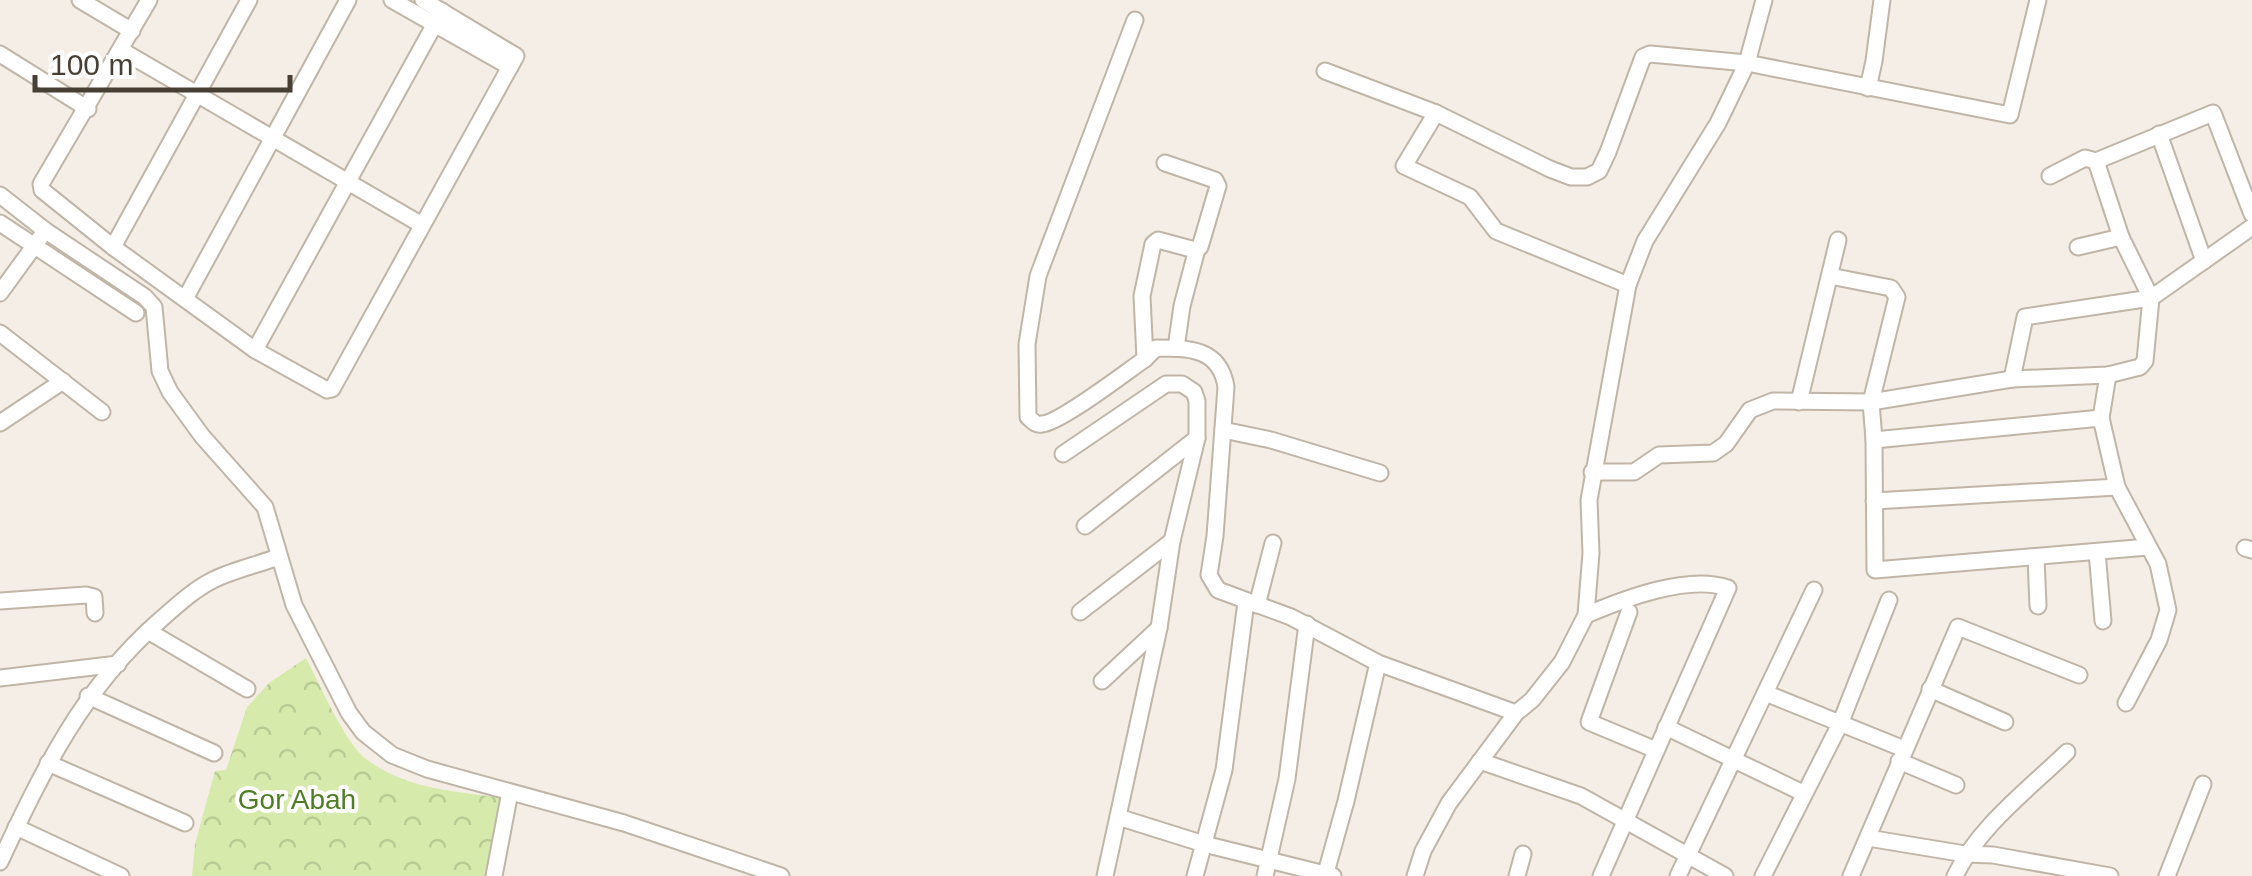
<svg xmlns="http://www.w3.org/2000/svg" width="2252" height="876" font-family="Helvetica,sans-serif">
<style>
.park{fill:url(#park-crowns)}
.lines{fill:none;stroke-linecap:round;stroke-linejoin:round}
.street-casing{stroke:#c0b5a7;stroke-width:19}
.street{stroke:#fff;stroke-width:15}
.labels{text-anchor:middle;stroke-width:8;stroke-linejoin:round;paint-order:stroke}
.park-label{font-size:28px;fill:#4f7d23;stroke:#fff}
</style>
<defs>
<pattern id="park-crowns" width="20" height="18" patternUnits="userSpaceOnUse" patternTransform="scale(2.5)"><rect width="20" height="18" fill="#d6ebab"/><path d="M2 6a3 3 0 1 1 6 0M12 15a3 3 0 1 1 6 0" fill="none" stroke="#b9cb94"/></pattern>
</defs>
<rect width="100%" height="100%" fill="#f4eee6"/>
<!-- park -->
<path class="park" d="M306 658C319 683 345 743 366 759 405 789 454 791 501 798L487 876H192L195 844 215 771 226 770 247 707 269 683Z"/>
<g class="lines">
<defs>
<g id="street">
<path d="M80 0 132 31"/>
<path d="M149 0 41 184 42 190 113 247 255 350 327 390 332 389 516 56 423 0"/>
<path d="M392 0 510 67"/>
<path d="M1135 20 1038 276 1027 344 1028 417C1033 421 1035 425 1042 424 1060 423 1126 372 1145 359L1156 348C1189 348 1220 348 1226 387L1215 536 1209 575 1218 590 1291 617 1378 663 1516 713"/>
<path d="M121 50 422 225"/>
<path d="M0 54 88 109"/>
<path d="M1325 71 1436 113 1550 169 1571 177H1587L1599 171 1608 152 1643 57 1650 54 1747 63 1764 0"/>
<path d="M1868 88 1874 61 1882 0"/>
<path d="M1436 113 1404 166 1470 197 1496 231 1628 285"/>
<path d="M2159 134 2204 261"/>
<path d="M2050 176 2085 158 2096 161 2213 113 2252 214"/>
<path d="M0 195 46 231 145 297 154 307 160 371 170 392 202 436 265 507 294 605 349 713 363 732 392 755 427 769 624 823 781 876"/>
<path d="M0 223 136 313"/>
<path d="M113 247 249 0"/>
<path d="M2078 247 2121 237"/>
<path d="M1830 276 1891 288 1897 297 1871 402 1874 440 1875 570 2148 547"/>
<path d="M0 293 40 238"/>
<path d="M185 299 348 0"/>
<path d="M0 333 102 412"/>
<path d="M1176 348 1182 306 1197 249"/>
<path d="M255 350 442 11"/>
<path d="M1145 359 1142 296 1153 244 1158 240 1195 250 1200 247 1218 186 1215 180 1165 163"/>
<path d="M2012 379 2025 317 2151 298 2252 227"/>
<path d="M1799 402 1838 240"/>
<path d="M2101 418 2108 375"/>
<path d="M0 423 63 381"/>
<path d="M1223 430 1271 440 1380 473"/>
<path d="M1874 440 2101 418 2117 487 2158 564 2168 610 2159 640 2126 703"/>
<path d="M1063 454 1166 384H1182L1194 392 1197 401V438L1172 541 1159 628 1105 876"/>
<path d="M1592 472H1634L1659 455 1713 453 1726 444 1750 410 1773 401 1871 402 2012 379 2108 375 2140 367 2145 361 2151 298 2121 237 2096 161"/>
<path d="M1874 501 2117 487"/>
<path d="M1085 526 1197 438"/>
<path d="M2245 548 2252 550"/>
<path d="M2097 552 2103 621"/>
<path d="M2036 558 2038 606"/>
<path d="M0 601 86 595 94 597 95 613"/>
<path d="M1257 605 1273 543"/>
<path d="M1080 612 1172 541"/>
<path d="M1629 612 1589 722 1656 750"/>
<path d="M1586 615C1624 599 1688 574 1728 588L1601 876"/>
<path d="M148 631 247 689"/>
<path d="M0 678 118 664"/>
<path d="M1102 681 1159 628"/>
<path d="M1930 689 2005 722"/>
<path d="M1768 694 1904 749"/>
<path d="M88 696 214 753"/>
<path d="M1666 727 1803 793"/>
<path d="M1480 761 1581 796 1725 876"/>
<path d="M1899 761 1956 785"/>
<path d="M48 763 185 823"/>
<path d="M1118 817 1204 844 1333 876"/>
<path d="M16 827 121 876"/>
<path d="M1868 838 1965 854 1993 855 2110 876"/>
<path d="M0 862C42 772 82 689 158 622 175 607 193 590 213 580 233 570 257 565 278 557"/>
<path d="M494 876 510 792"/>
<path d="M1195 876 1224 770 1246 602"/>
<path d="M1265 876 1287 779 1307 624"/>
<path d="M1325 876 1346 801 1378 663"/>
<path d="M1415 876 1423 851 1449 803 1516 713 1532 700 1562 662 1586 615 1591 553 1589 500 1628 285 1645 241 1718 123 1747 63 2010 115 2038 0"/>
<path d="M1517 876 1523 854"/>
<path d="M1678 876 1814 590"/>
<path d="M1763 876 1840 724 1889 600"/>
<path d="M1851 876 1958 627 2079 675"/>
<path d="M1955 876C1979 826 2028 790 2067 752"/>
<path d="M2167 876 2203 784"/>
</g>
</defs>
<!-- street casing -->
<use href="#street" class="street-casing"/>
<!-- street -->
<use href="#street" class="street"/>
</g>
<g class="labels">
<!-- park labels -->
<g class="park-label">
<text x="297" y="809">Gor Abah</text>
</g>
</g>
<!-- scale -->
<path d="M35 75v15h255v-15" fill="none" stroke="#473e34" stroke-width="5"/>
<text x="50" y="75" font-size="30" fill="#473e34" stroke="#ffffff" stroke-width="8" paint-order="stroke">100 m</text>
</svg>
